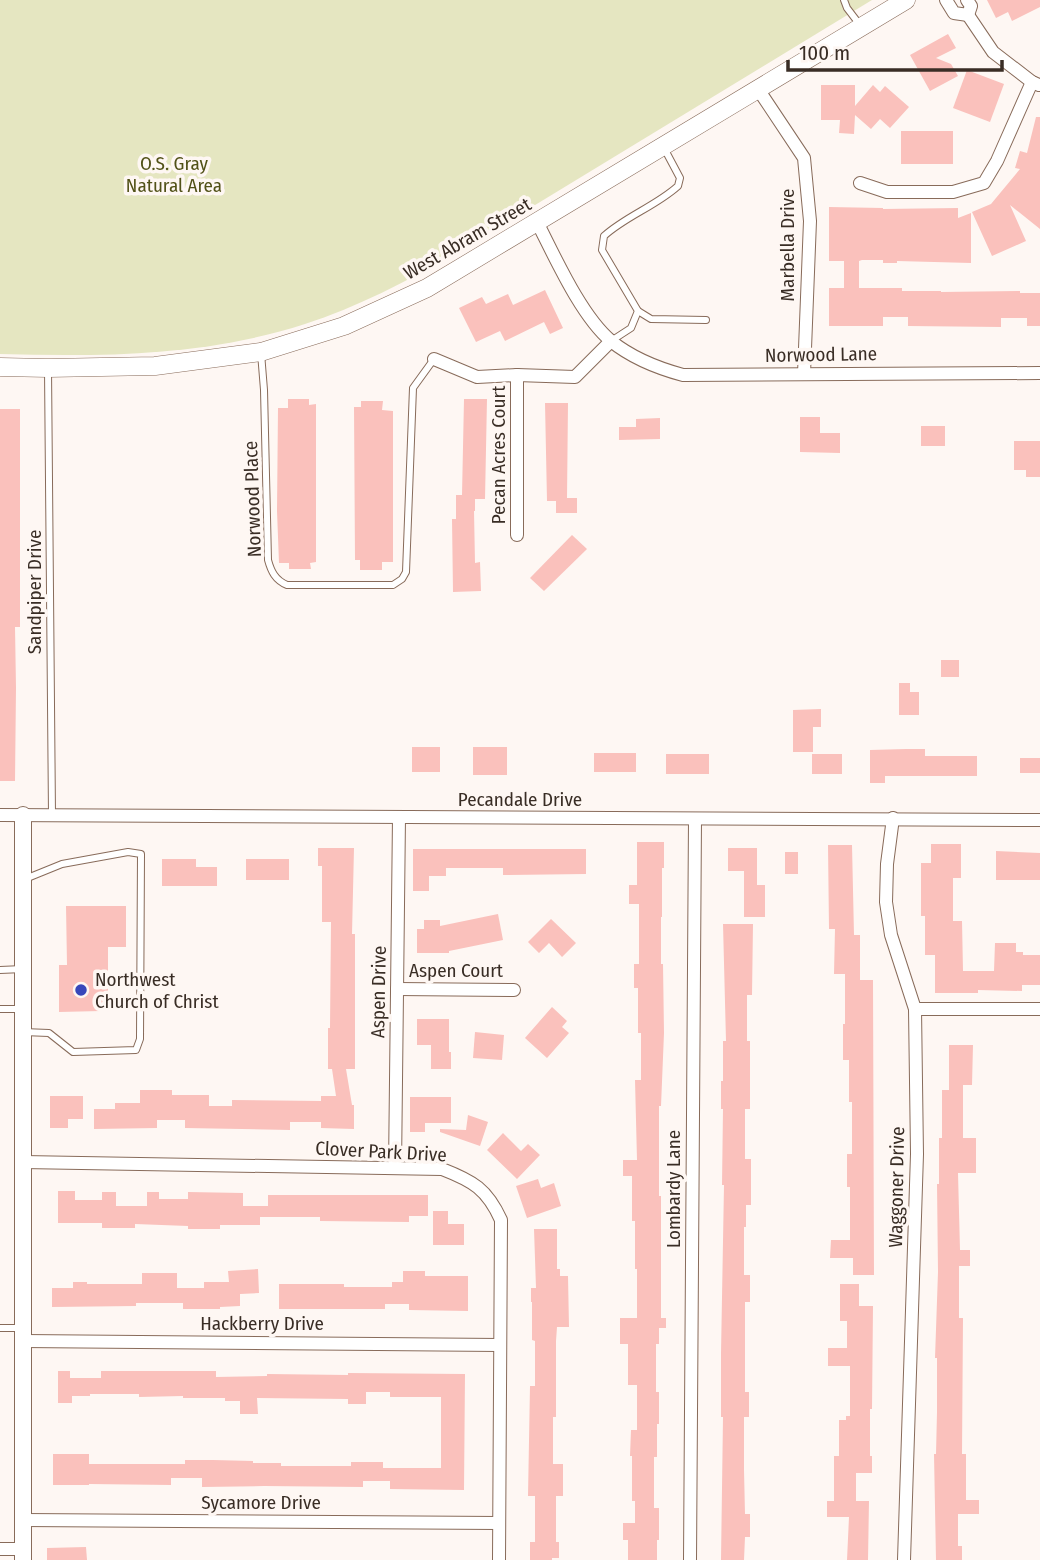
<svg xmlns="http://www.w3.org/2000/svg" width="1040" height="1560" font-family="'Fira Sans Condensed',sans-serif">
<style>
.green{fill:#e5e6c1}
.building{fill:#fac1bc}
.lines{fill:none;stroke-linecap:round;stroke-linejoin:round}
.service-casing{stroke:#886b5a;stroke-width:8}
.minor-casing{stroke:#886b5a;stroke-width:14}
.tertiary-casing{stroke:#886b5a;stroke-width:18}
.secondary-casing{stroke:#886b5a;stroke-width:19}
.service{stroke:#fff;stroke-width:6}
.minor{stroke:#fff;stroke-width:12}
.tertiary{stroke:#fff;stroke-width:16}
.secondary{stroke:#fff;stroke-width:18}
.poi-dot{fill:#3847ba;stroke:#fef7f3;stroke-width:2.5}
.labels{text-anchor:middle;stroke-width:7;stroke-linejoin:round;paint-order:stroke}
.park-label{font-size:19px;fill:#515117;stroke:#fef7f3}
.street-label{font-size:19px;fill:#392d25;stroke:#fef7f3}
.poi-label{font-size:19px;fill:#392d25;stroke:#fef7f3;text-anchor:start}
</style>
<rect width="100%" height="100%" fill="#fef7f3"/>
<!-- green -->
<path class="green" d="M0 0H872L476 241C421 274 366 304 305 324 207 356 102 357 0 354Z"/>
<!-- building -->
<g class="building">
<path d="M987 0H1040V7L1012 21 1008 12 996 18Z"/>
<path d="M948 34 956 48 936 58 951 64 958 76 930 91 910 55Z"/>
<path d="M967 70 1004 84 990 122 953 108Z"/>
<path d="M821 85H855V106L873 85 880 92 885 86 909 107 890 128 880 119 871 129 855 115 854 134 839 133 840 120H821Z"/>
<path d="M1036 117H1040V229L1010 205 1026 241 992 256 972 212 991 204 1020 169 1015 168 1020 151 1027 153Z"/>
<rect x="901" y="131" width="52" height="33"/>
<path d="M829 207 883 208V209L958 208V218L971 213V263L897 261V263H883V260H862L859 261V288H902V291H941V292L1020 291V293H1040V326H1027V318H1001V327L908 326V317H883V326H829V288H844V261H829Z"/>
<path d="M545 290 563 328 550 334 544 322 505 341 500 331 476 342 459 308 482 297 486 304 508 294 513 305Z"/>
<path d="M288 399H309V405L316 404V562L310 563 311 569H289V563H279L277 511 278 408H288Z"/>
<path d="M464 399H487L485 499H475V511H474L475 563 480 562 481 591 453 592 452 519H456V495H462Z"/>
<path d="M361 401H383L382 410 393 411V562H382V570H360V560H355L354 407H361Z"/>
<path d="M545 403H568L567 498H577V513H556V501H547Z"/>
<path d="M0 409H20V627H15L16 688 15 781H0Z"/>
<path d="M800 417H820V433H840V453L800 452Z"/>
<path d="M660 418V439L619 440V427H636V419Z"/>
<rect x="921" y="426" width="24" height="20"/>
<path d="M1014 441H1040V477H1026V470H1014Z"/>
<path d="M572 535 587 549 544 591 530 578Z"/>
<rect x="941" y="660" width="18" height="17"/>
<path d="M899 683H910V692H919V715H899Z"/>
<path d="M821 709V727H813V752H793V710Z"/>
<rect x="412" y="747" width="28" height="25"/>
<rect x="473" y="747" width="34" height="28"/>
<path d="M906 749H925V756H977V776H885V783H870V750Z"/>
<rect x="594" y="753" width="42" height="19"/>
<rect x="666" y="754" width="43" height="20"/>
<rect x="812" y="754" width="30" height="20"/>
<rect x="1020" y="758" width="20" height="15"/>
<path d="M637 842H664V868H662V917H661V964H663L664 1033 661 1106H659V1196H661V1318H666V1328H659V1344H656V1392H659V1424H657V1457H654V1508H659V1540H657V1560H628V1540H623V1523H635V1501H632V1456H630L631 1430H637V1385H628V1344H620V1318H637V1269H635V1221H632V1176H623V1160H637L635 1080H641V1033H638V988H634V964H639V904H629V885H637Z"/>
<path d="M931 844H961V878H953V921H962L963 971H994L995 943H1016V952H1023V955H1040V985H1022V991L978 990V993H935V955H925V916H921V863H931Z"/>
<path d="M828 845H852L854 935H860V980H873L874 1275H853V1258H830L831 1240H850V1187H847V1154H852V1102H849V1060H843V1024H845V974H834L835 929H829Z"/>
<path d="M318 848H354L352 934H355V1069H346L352 1105H354V1129L321 1128V1122H290V1130L185 1128V1120H157V1128L94 1129V1109H115V1103H140V1090H172V1095H209V1106H232V1100L321 1101V1096H336L332 1069H328V1028H330L331 922H322V866H318Z"/>
<path d="M728 848H757V885H765V917H744V871H728Z"/>
<path d="M413 849H586V874L503 875V868H446V876H429V891H413Z"/>
<path d="M996 851 1040 853V880H996Z"/>
<rect x="785" y="852" width="13" height="22"/>
<path d="M162 859H196V867H217V886H162Z"/>
<rect x="246" y="859" width="43" height="21"/>
<path d="M66 906H126V947H108V999H105V1007H101V1011L59 1012V965H67Z"/>
<path d="M498 914 503 940 449 951V953H417V929H424V920H440V926Z"/>
<path d="M551 919 576 943 562 957 549 943 539 953 528 942Z"/>
<path d="M723 924H753L752 995H747V1041H750V1109H745V1159H751V1205H746V1227H744V1275H750V1302H745V1392H749V1417H744V1470L745 1514H750V1537H745L744 1560H721L723 1417H721V1354L724 1185H722L723 1109H721V1081H723V1041H726Z"/>
<path d="M552 1007 567 1021 562 1027 569 1033 547 1058 525 1038Z"/>
<path d="M417 1019H449V1052H451V1069H431V1045H417Z"/>
<path d="M475 1032 504 1035 502 1060 473 1058Z"/>
<path d="M949 1045H973L972 1085H963V1138H976V1173H958L960 1250H970V1266H959V1318H963L962 1454H966V1500H979V1514H958V1546H962V1560H936L934 1454H936L937 1412V1358H935L938 1272 937 1184H939V1138H942V1090H949Z"/>
<path d="M50 1096H83V1119H68V1128H50Z"/>
<path d="M410 1097H451V1123H425V1132H410Z"/>
<path d="M468 1115 488 1122 480 1146 440 1132V1129L466 1130Z"/>
<path d="M503 1133 521 1151 528 1144 540 1155 517 1179 487 1150Z"/>
<path d="M538 1179 541 1188 554 1183 561 1206 527 1218 516 1186Z"/>
<path d="M58 1191H75V1200H102V1192H116V1206H147V1192H159V1199H188V1192L243 1193V1206H268V1195H428V1216H409V1222L320 1221V1217H260V1225H220V1229H188V1226L135 1224V1228H102V1223H58Z"/>
<path d="M433 1211H448V1224H464V1245H433Z"/>
<path d="M534 1229H557V1269H560V1276H568L569 1327H557L556 1341V1417H553V1464H563V1496H556V1542H559V1558H552V1560H530V1542H535V1496H528L530 1386H535V1341L532 1340V1302H531V1288H536Z"/>
<path d="M258 1269 259 1293 240 1294V1306L220 1307V1309H183V1303H136V1306L52 1307V1288H73V1282H87V1284H142V1273H177V1288H204V1282H229L228 1271Z"/>
<path d="M403 1271H425V1276H468V1311L409 1310V1304H385V1309H279V1284H344V1287H392V1282H403Z"/>
<path d="M840 1284H859V1306H873L872 1409H870V1456H872V1473H856V1501H869L868 1560H847L849 1517H827V1501H834V1456H839V1420H846V1416H850V1366H828V1348H847V1321H840Z"/>
<path d="M58 1371H70V1378H101V1371H216V1377L267 1376V1374L348 1375V1373L465 1374 464 1490 390 1489V1481H363V1487L264 1486 202 1487V1478H171V1485L89 1484V1485H53V1454H89V1464H185V1460H213L253 1461V1463H281V1466H351V1462H383V1468H441V1397H390V1392H366V1404H348V1399L257 1398 258 1414H240V1401H225V1398H183V1396L139 1397V1394H90V1396H72V1403H58Z"/>
<path d="M86 1547 87 1560H47V1548Z"/>
</g>
<g class="lines">
<defs>
<g id="service">
<path d="M844 0 847 8 860 25"/>
<path d="M638 311 651 319 706 320"/>
<path d="M611 341 631 328 638 311 602 250 604 236C626 216 656 206 678 186L680 178 664 148"/>
<path d="M261 353 264 390 268 560C271 571 275 580 287 585H393L402 579 406 572 413 388 434 359"/>
<path d="M48 369 52 815"/>
<path d="M0 970 23 969"/>
<path d="M0 1009H21"/>
<path d="M23 1032 49 1033 73 1052 136 1050 140 1039 141 854 128 852 62 864 25 879"/>
<path d="M0 1328H21"/>
</g>
<g id="minor">
<path d="M946 0 954 13 968 15 971 6 967 0"/>
<path d="M968 15 993 52 1032 82 1039 85"/>
<path d="M758 89 804 158 810 221 804 374"/>
<path d="M860 183 887 192H953L984 183 997 161 1032 82"/>
<path d="M537 222C555 257 581 316 611 341 632 358 657 368 683 375L1040 373"/>
<path d="M434 359 477 377 517 375 575 377 611 341"/>
<path d="M517 535V375"/>
<path d="M0 815 1040 820"/>
<path d="M893 818 887 864 886 902 891 935 915 1009 917 1154 904 1560"/>
<path d="M397 989 514 990"/>
<path d="M915 1009H1040"/>
<path d="M23 1162 442 1169C473 1181 487 1189 501 1220L499 1560"/>
<path d="M395 1168 399 817"/>
<path d="M23 1341 500 1345"/>
<path d="M23 1520 499 1523"/>
<path d="M0 1549H23"/>
<path d="M690 1560 695 819"/>
</g>
<path id="tertiary" d="M23 1560V815"/>
<path id="secondary" d="M0 367 48 368 155 366 261 352 344 326 427 288 906 0"/>
</defs>
<!-- service casing -->
<use href="#service" class="service-casing"/>
<!-- minor casing -->
<use href="#minor" class="minor-casing"/>
<!-- tertiary casing -->
<use href="#tertiary" class="tertiary-casing"/>
<!-- secondary casing -->
<use href="#secondary" class="secondary-casing"/>
<!-- service -->
<use href="#service" class="service"/>
<!-- minor -->
<use href="#minor" class="minor"/>
<!-- tertiary -->
<use href="#tertiary" class="tertiary"/>
<!-- secondary -->
<use href="#secondary" class="secondary"/>
</g>
<!-- markers -->
<circle class="poi-dot" cx="81" cy="990" r="7"/>
<g class="labels">
<!-- park labels -->
<g class="park-label">
<text x="174" y="170">O.S. Gray<tspan x="174" dy="22">Natural Area</tspan></text>
</g>
<!-- street labels -->
<g class="street-label">
<text transform="translate(467 238) rotate(-30)" y="7">West Abram Street</text>
<text transform="translate(787 245) rotate(-90)" y="7">Marbella Drive</text>
<text transform="translate(821 354) rotate(-1)" y="7">Norwood Lane</text>
<text transform="translate(498 455) rotate(-90)" y="7">Pecan Acres Court</text>
<text transform="translate(252 499) rotate(-92)" y="7">Norwood Place</text>
<text transform="translate(34 592) rotate(-90)" y="7">Sandpiper Drive</text>
<text x="520" y="806">Pecandale Drive</text>
<text x="456" y="977">Aspen Court</text>
<text transform="translate(378 992) rotate(-89)" y="7">Aspen Drive</text>
<text transform="translate(381 1151) rotate(3)" y="7">Clover Park Drive</text>
<text transform="translate(896 1187) rotate(-89)" y="7">Waggoner Drive</text>
<text transform="translate(673 1189) rotate(-90)" y="7">Lombardy Lane</text>
<text x="262" y="1330">Hackberry Drive</text>
<text x="261" y="1509">Sycamore Drive</text>
</g>
<!-- poi labels -->
<g class="poi-label">
<text x="95" y="986">Northwest<tspan x="95" dy="22">Church of Christ</tspan></text>
</g>
</g>
<!-- scale -->
<path d="M788 60v10h214v-10" fill="none" stroke="#392d25" stroke-width="3.5"/>
<text x="799" y="60" font-size="21" fill="#392d25" stroke="#fef7f3" stroke-width="5" paint-order="stroke">100 m</text>
</svg>
